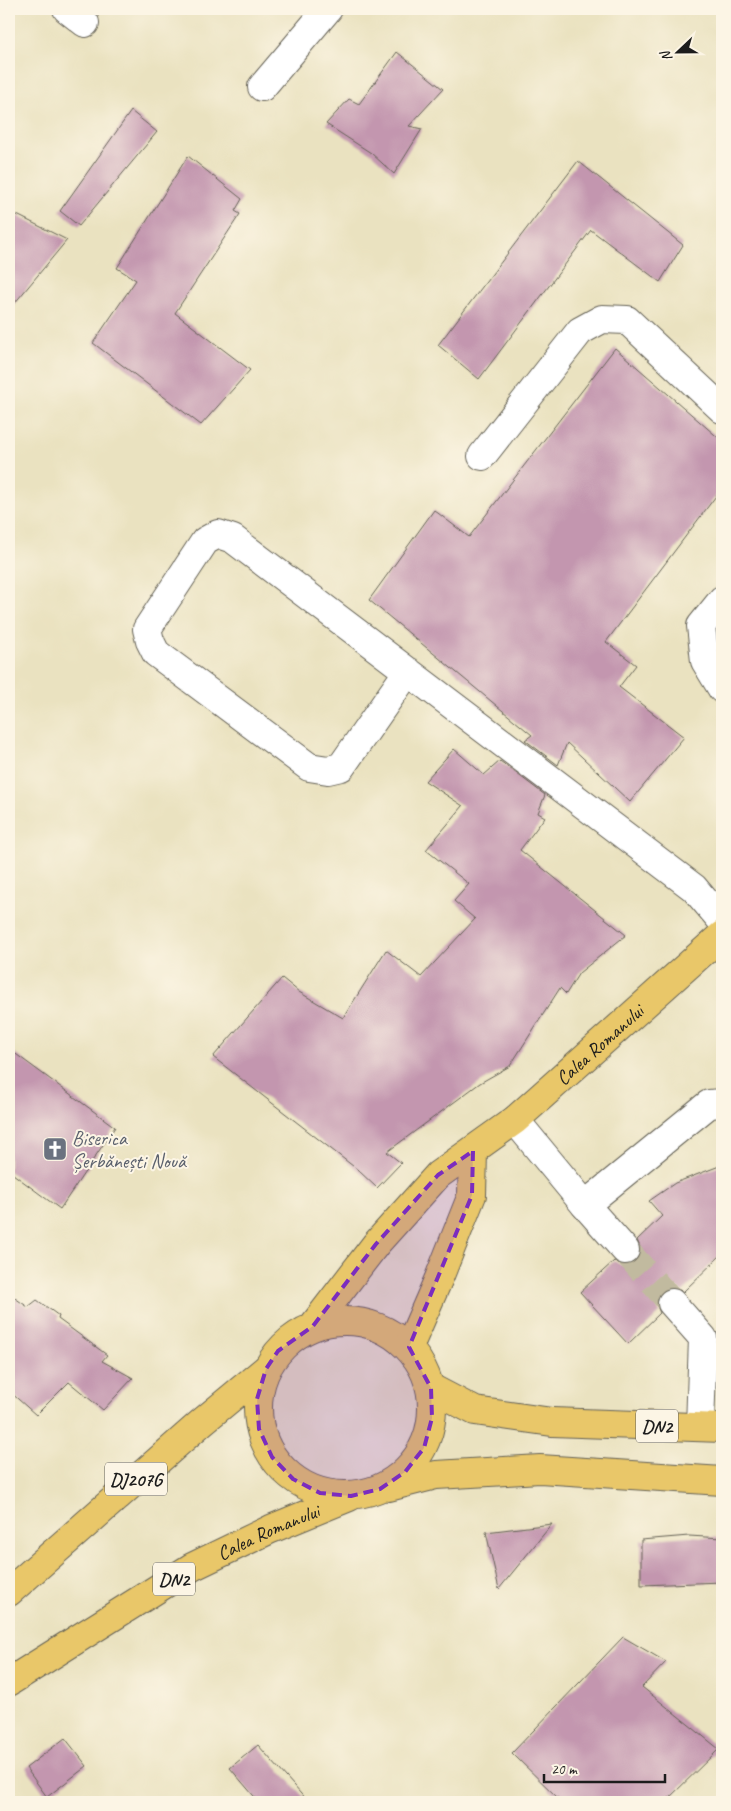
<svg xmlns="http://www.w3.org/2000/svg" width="731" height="1811" font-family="Caveat,sans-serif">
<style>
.building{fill:#c396af}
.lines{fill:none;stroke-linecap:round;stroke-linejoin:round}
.minor-tunnel{stroke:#c1ba9f;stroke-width:28;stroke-dasharray:28 14;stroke-linecap:butt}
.minor-casing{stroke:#646155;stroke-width:30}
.major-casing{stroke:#646155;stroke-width:30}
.minor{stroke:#fff;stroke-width:28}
.major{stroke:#e9c769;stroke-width:28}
.marked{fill:#7b2cbf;fill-opacity:0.2;stroke:#7b2cbf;stroke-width:4;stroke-dasharray:10 6;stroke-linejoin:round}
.labels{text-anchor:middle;stroke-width:4;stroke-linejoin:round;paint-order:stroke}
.shield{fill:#fcf5e5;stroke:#5f5d58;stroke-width:1}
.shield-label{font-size:19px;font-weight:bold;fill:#1c1c1c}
.street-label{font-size:20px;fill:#1c1c1c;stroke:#fcf5e5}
.worship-label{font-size:20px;fill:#5b616d;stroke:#fcf5e5;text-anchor:start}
</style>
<rect width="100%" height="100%" fill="#fcf5e5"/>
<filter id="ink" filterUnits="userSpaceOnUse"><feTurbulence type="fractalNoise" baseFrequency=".02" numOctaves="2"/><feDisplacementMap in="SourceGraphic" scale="10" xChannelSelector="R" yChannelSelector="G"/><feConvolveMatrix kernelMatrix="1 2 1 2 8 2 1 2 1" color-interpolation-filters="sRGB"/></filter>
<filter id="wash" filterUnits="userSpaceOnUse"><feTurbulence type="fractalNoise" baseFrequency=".0096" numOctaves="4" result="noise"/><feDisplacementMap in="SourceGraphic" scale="20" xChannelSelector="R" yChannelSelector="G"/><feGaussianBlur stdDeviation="1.12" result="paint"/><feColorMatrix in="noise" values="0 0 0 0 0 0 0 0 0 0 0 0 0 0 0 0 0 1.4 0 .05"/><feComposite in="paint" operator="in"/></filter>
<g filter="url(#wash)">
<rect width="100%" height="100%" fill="#eae2c0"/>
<g id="blocks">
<!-- building -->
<g class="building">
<path d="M397 52 443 89 409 126 422 129 394 174 371 153 326 124 349 99 359 104Z"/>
<path d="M131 111 157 132 79 226 60 211Z"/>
<path d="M188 156 242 199 235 211 240 214 175 313 250 370 201 425 93 343 136 280 117 268Z"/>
<path d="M578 161 683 245 660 282 591 230 479 379 438 345Z"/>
<path d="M9 211 67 240 9 310Z"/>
<path d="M615 348 722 441V488L606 642 636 665 619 687 684 737 630 802 567 743 558 765 525 740 532 735 369 600 434 510 469 537Z"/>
<path d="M454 749 484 775 500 761 545 795 538 813 545 817 520 850 626 935 579 973 566 994 560 988 510 1066 480 1083 387 1152 401 1163 377 1188 358 1170 213 1057 282 978 299 992 343 1018 386 950 421 977 475 919 454 901 469 884 426 850 463 806 425 781Z"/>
<path d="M9 1049 115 1127 60 1209 9 1171Z"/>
<path d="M722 1165V1254L683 1292 676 1288H669L661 1292 657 1299V1306L660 1313 628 1344 580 1292 614 1261 621 1265H628L636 1261 640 1254V1247L637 1240 662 1216 649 1201 675 1183Z"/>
<path d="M9 1294 28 1307 37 1300 59 1316 58 1319 107 1355 102 1361 133 1378 103 1410 69 1382 36 1415 9 1391Z"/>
<path d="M552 1524 499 1589 486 1532Z"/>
<path d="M689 1536 722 1538V1582L641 1585V1540Z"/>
<path d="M623 1637 666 1662 642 1687 719 1749 665 1802H562L512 1753Z"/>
<path d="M65 1738 87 1766 47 1797 26 1768Z"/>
<path d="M258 1745 308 1802H259L230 1768Z"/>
</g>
</g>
</g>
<g filter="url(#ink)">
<use href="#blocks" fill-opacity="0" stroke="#646155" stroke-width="1"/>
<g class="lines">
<!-- minor-tunnel -->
<path class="minor-tunnel" d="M625 1250 672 1303"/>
<defs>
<g id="minor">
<path d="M67 9 85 23"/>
<path d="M262 87 328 9"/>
<path d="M482 456 580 331 602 319 627 320 722 409"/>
<path d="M722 600 701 626 705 661 722 689"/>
<path d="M408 671 341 767 328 770 309 767 156 653 150 641 147 629 205 541 218 534 233 539 694 888 722 921"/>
<path d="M515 1120 585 1205 625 1250"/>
<path d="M585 1205 709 1104 722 1103"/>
<path d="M672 1303 703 1338 700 1427"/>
</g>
<g id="major">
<circle cx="345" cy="1408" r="87"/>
<path id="s1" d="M313 1326 376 1244 438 1175 515 1120 722 935"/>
<path d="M409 1347 439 1278 472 1195 473 1151"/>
<path d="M431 1388 475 1411 552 1422 722 1428"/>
<path d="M389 1487 436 1475 540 1469 722 1481"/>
<path d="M9 1592 202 1422 266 1369"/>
<path id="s2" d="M9 1682 192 1567 271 1529 349 1497"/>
</g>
</defs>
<!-- minor casing -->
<use href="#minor" class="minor-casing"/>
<!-- major casing -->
<use href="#major" class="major-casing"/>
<!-- minor -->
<use href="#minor" class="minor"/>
<!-- major -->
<use href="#major" class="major"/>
</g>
</g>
<!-- marked area -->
<path class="marked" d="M473 1151 472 1195 409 1347 431 1388 432 1418 424 1448 405 1472 380 1489 351 1496 320 1493 293 1479 272 1457 259 1429 257 1399 266 1369 278 1351 313 1326 376 1244 438 1175Z"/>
<!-- icons -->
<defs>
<symbol id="church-square" viewBox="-11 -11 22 22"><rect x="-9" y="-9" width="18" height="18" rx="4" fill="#6b7280" stroke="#fcf5e5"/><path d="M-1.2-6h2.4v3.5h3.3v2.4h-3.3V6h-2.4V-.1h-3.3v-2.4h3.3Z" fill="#fff"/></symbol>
</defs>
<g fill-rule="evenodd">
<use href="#church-square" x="41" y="1135" width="28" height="28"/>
</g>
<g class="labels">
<!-- shield labels -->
<g class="shield">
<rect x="636" y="1409.5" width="42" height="33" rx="4"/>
<rect x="105" y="1462.5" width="62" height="33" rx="4"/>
<rect x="153" y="1562.5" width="42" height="33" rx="4"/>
</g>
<g class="shield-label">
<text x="657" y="1433">DN2</text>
<text x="136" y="1486">DJ207G</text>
<text x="174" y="1586">DN2</text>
</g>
<!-- street labels -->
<g class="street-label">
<text dy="7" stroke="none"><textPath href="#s1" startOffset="404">Calea Romanului</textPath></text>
<text dy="7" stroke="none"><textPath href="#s2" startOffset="300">Calea Romanului</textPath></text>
</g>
<!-- worship labels -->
<g class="worship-label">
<text x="72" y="1145">Biserica<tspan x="72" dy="23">Șerbănești Nouă</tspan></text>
</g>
</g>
<!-- margin -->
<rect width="731" height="1811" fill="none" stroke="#fcf5e5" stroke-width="30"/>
<!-- north arrow -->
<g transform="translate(678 52) rotate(248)" stroke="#fcf5e5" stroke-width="4" paint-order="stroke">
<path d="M0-4L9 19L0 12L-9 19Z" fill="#1c1c1c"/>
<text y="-8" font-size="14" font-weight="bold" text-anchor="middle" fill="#1c1c1c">N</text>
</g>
<!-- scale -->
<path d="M544 1774v8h121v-8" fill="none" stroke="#1c1c1c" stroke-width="2.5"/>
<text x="551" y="1774" font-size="15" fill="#1c1c1c" stroke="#fcf5e5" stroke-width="4" paint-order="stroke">20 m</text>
</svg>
